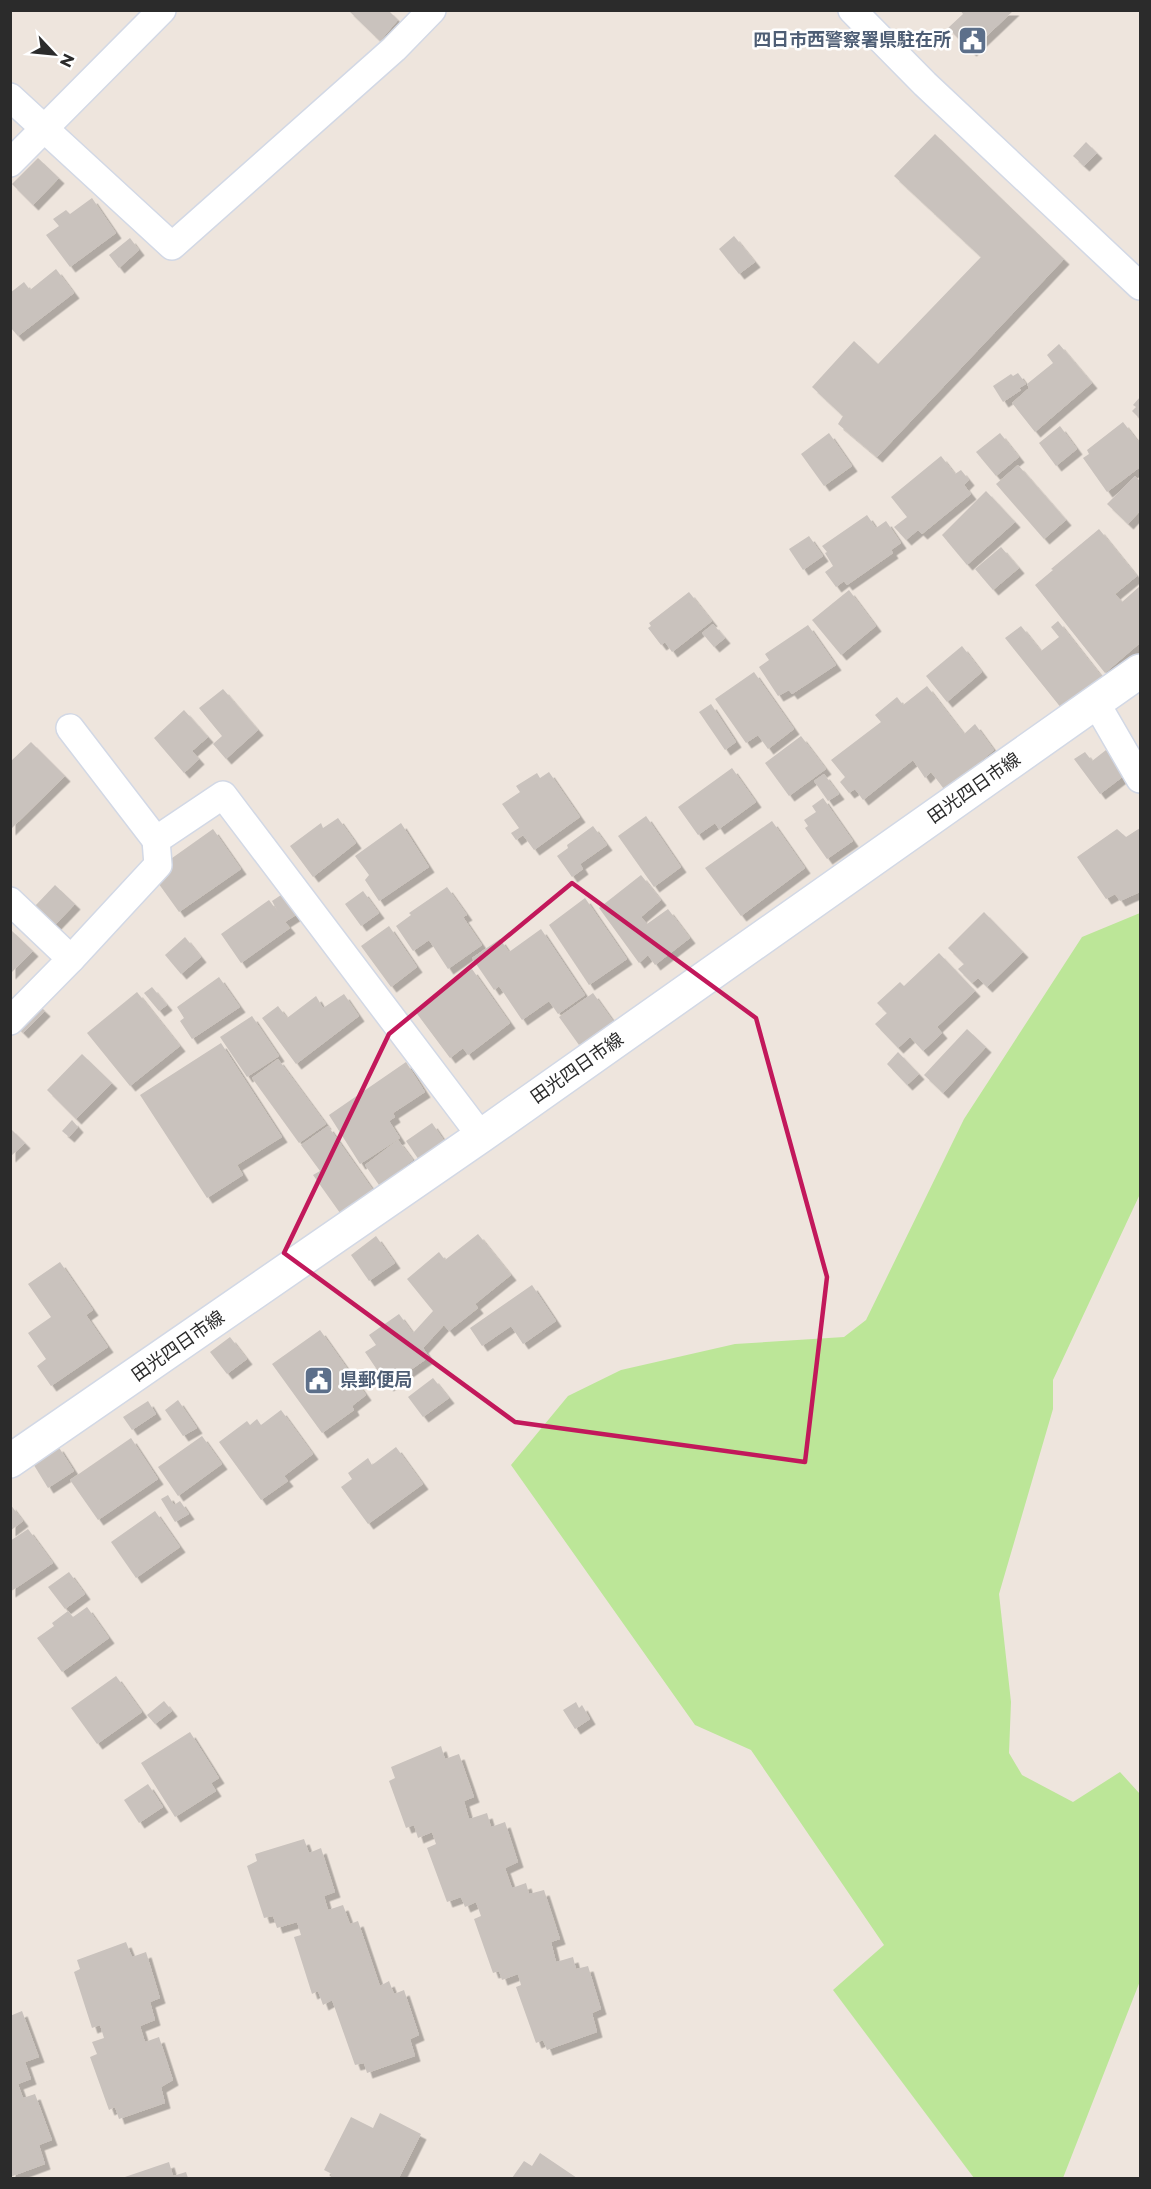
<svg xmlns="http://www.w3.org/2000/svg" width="1151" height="2189" font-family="Montserrat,'Noto Sans JP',sans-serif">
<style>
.green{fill:#bce698}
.building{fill:#c9c2bd;filter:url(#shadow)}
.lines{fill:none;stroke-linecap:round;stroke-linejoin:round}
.street-casing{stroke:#d2d8e5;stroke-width:30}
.secondary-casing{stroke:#d2d8e5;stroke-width:36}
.street{stroke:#fff;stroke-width:27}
.secondary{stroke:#fff;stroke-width:33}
.marked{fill:none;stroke:#c2185b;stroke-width:4.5;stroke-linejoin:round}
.labels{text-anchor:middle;stroke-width:5;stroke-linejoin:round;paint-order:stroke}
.service-label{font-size:18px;font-weight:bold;fill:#4e5e75;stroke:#fff;text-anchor:end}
.street-label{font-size:18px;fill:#2b2b2b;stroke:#fff}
</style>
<defs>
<filter id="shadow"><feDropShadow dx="5.5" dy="5.5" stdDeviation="0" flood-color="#0004"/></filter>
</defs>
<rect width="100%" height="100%" fill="#eee5dd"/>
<!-- green -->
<path class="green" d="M1140 913V1194L1053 1380V1409L999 1594 1011 1702 1009 1753 1022 1775 1073 1802 1120 1772 1140 1794V1981L1063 2178H974L833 1990 884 1945 751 1750 695 1725 511 1465 568 1396 621 1370 735 1344 844 1337 866 1320 964 1119 1082 937Z"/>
<!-- building -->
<g class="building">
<path d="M348 10H388L398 20 380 41Z"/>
<path d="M960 10H1014L971 51 948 28 963 14Z"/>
<path d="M935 134 1064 259 877 457 838 424 843 416 812 387 854 341 878 364 981 257 894 176Z"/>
<path d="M1086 142 1097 153 1084 166 1073 156Z"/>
<path d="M38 158 59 178 33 205 12 184Z"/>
<path d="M92 198 116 233 70 267 46 235 59 226 53 219 66 210 70 214Z"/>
<path d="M734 236 755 262 739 274 719 249Z"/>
<path d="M130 238 139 250 119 268 109 255Z"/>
<path d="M56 269 74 293 18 336 10 327V293L24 282 30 290Z"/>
<path d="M1059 344 1092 383 1035 432 1012 403 1029 388 1027 384 1053 363 1047 355Z"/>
<path d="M1018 373 1026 384 1019 388 1021 390 1003 402 993 386 1011 374 1013 376Z"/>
<path d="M1140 397V419L1132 411 1136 407 1133 405Z"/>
<path d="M1123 422 1140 444V467L1107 492 1083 458 1089 454 1087 450Z"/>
<path d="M1060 426 1077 449 1056 466 1039 443Z"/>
<path d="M829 433 852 466 824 486 801 454Z"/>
<path d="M1000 433 1019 457 996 476 976 452Z"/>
<path d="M941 456 955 474 961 470 969 480 964 485 971 494 922 534 918 530 906 540 894 527 907 517 891 497Z"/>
<path d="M1018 465 1066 520 1044 539 996 484Z"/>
<path d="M1135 476 1140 481V511L1128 524 1107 504Z"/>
<path d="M986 491 1015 522 967 565 942 535Z"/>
<path d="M867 515 876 528 886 521 901 543 891 550 893 553 847 585 844 581 836 587 825 572 833 566 825 553 827 552 822 546Z"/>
<path d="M1099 529 1137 576 1115 594 1122 602 1140 586V643L1105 673 1035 585 1053 570 1051 569Z"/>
<path d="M809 536 823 556 803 570 789 549Z"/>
<path d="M1001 547 1019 568 993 590 975 569Z"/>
<path d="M849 590 876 626 841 655 812 620Z"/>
<path d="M689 592 712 621 672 652 665 642 661 645 648 628 651 626 649 623Z"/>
<path d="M1058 621 1102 677 1062 709 1005 638 1021 626 1041 651 1059 637 1051 627Z"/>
<path d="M713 624 725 638 714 647 702 633Z"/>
<path d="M808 625 836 665 792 694 789 690 778 696 759 667 769 660 765 654Z"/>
<path d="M962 646 982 672 947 702 926 676Z"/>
<path d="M754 672 794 729 768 749 758 735 746 743 715 699Z"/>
<path d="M927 686 964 734 975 724 994 750 971 769 974 774 947 793 931 772 925 778 913 760 863 800 855 789 849 793 840 782 845 777 831 760 881 722 875 715 897 697 903 705Z"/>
<path d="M223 689 258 730 226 759 213 744 222 736 199 708Z"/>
<path d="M711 704 736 742 725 750 699 712Z"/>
<path d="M184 710 208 737 192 751 199 759 184 773 154 738Z"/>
<path d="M801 736 826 769 789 796 765 763Z"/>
<path d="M31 742 65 776 10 830V762Z"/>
<path d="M1106 750 1125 775 1100 794 1074 759 1085 752 1092 761Z"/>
<path d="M732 768 756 802 719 829 715 823 698 835 678 807Z"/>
<path d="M549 772 580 817 534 850 523 835 516 840 511 833 519 828 502 804 520 792 516 786 537 773 540 778Z"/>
<path d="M824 774 839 794 828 801 814 781Z"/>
<path d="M823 798 853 841 827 859 805 828 808 826 804 820 816 812 812 806Z"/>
<path d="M646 816 681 867 654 887 618 836Z"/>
<path d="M338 818 356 843 313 877 290 846 321 823 323 828Z"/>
<path d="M772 821 805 868 741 916 705 868Z"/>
<path d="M401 823 429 867 379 901 365 880 369 875 355 856Z"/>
<path d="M593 826 607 845 580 864 583 869 572 877 557 856 568 848 567 845Z"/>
<path d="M1140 828V892L1120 901 1115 894 1106 899 1077 857 1117 829 1126 837Z"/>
<path d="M213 829 241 869 179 912 151 873Z"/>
<path d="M641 875 661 900 641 917 647 924 668 909 690 938 655 965 648 955 639 963 599 908Z"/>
<path d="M55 885 75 904 55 925 35 906Z"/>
<path d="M447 887 467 915 463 917 482 945 448 969 429 940 413 951 396 926 411 915 409 913Z"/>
<path d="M363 891 379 913 361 926 345 904Z"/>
<path d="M284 893 299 913 285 922 290 928 241 963 221 934 269 900 278 912 272 901Z"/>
<path d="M585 898 627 959 589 985 549 925Z"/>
<path d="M984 912 1023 952 987 987 978 978 972 983 958 969 964 964 948 948Z"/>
<path d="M389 926 417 967 391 987 361 946Z"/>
<path d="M10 929 33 951 10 974Z"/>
<path d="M541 929 585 995 558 1014 549 1001 522 1020 499 986 494 990 472 958 500 939 509 952Z"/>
<path d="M185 937 201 957 181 974 165 955Z"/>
<path d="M939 953 975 991 937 1027 942 1033 923 1051 910 1037 898 1048 875 1024 887 1013 877 1003 900 982 904 986Z"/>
<path d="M472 969 510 1023 468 1055 463 1048 450 1058 415 1011Z"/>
<path d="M219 977 240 1007 192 1039 180 1021 184 1018 177 1007Z"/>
<path d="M152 987 167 1005 159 1011 144 993Z"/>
<path d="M137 992 180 1046 130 1086 87 1033Z"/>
<path d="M593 993 613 1021 579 1045 559 1017Z"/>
<path d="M344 994 359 1016 296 1064 262 1018 278 1006 287 1018 316 996 323 1008Z"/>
<path d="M33 1000 45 1011 23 1033 12 1022Z"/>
<path d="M252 1016 279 1056 247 1077 220 1037Z"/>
<path d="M967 1029 986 1047 943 1093 924 1075Z"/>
<path d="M221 1043 282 1137 237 1165 243 1175 207 1198 140 1095Z"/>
<path d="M898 1052 919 1074 907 1085 887 1064Z"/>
<path d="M82 1054 112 1083 76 1119 47 1090Z"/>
<path d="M278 1059 326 1124 299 1143 252 1078Z"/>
<path d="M406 1062 425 1092 393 1113 395 1117 389 1121 400 1138 360 1164 329 1115Z"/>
<path d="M72 1120 78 1127 69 1137 62 1131Z"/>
<path d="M432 1123 445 1142 419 1160 406 1141Z"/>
<path d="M328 1126 373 1190 340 1213 313 1175 320 1171 301 1145Z"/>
<path d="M10 1128 25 1143 10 1157Z"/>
<path d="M398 1140 413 1160 379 1185 365 1165Z"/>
<path d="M478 1234 511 1275 475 1304 478 1308 449 1331 444 1325 423 1348 429 1357 388 1386 365 1352 376 1345 369 1335 399 1314 413 1333 433 1311 407 1279 439 1252 445 1260Z"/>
<path d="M376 1236 395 1263 369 1281 351 1255Z"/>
<path d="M60 1262 93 1310 86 1315 108 1347 51 1386 37 1366 46 1359 28 1333 51 1317 28 1284Z"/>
<path d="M532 1285 556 1321 523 1344 511 1326 482 1346 470 1328Z"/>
<path d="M320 1330 366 1395 352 1406 354 1410 322 1433 272 1364Z"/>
<path d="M230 1337 247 1359 227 1374 210 1352Z"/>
<path d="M433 1378 449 1398 423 1417 408 1397Z"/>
<path d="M178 1400 197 1428 183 1436 165 1410Z"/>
<path d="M148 1401 156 1414 132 1430 123 1417Z"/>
<path d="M281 1410 313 1454 284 1476 288 1481 261 1500 219 1442 247 1421 250 1425 257 1419 261 1425Z"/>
<path d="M202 1436 222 1464 178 1496 158 1467Z"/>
<path d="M131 1438 158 1479 98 1520 70 1480Z"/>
<path d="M58 1446 74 1471 48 1488 32 1462Z"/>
<path d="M396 1447 423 1484 368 1524 341 1487 352 1479 348 1473 368 1458 372 1465Z"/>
<path d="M168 1495 174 1505 180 1501 189 1514 175 1522 161 1499Z"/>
<path d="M10 1504 23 1521 10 1531Z"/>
<path d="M155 1511 180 1547 136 1578 111 1542Z"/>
<path d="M28 1529 53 1563 10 1592V1541Z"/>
<path d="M69 1572 85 1594 65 1609 48 1587Z"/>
<path d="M87 1607 109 1638 62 1672 37 1638 54 1626 52 1623 68 1611 73 1617Z"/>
<path d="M116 1676 142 1712 97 1744 71 1708Z"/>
<path d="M164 1701 172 1711 155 1724 147 1715Z"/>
<path d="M576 1702 579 1708 582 1705 590 1719 575 1729 563 1710Z"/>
<path d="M190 1732 219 1778 211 1783 216 1791 175 1817 141 1763Z"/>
<path d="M441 1746 445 1759 459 1754 474 1797 464 1801 469 1819 487 1813 491 1827 505 1822 518 1862 505 1868 512 1888 526 1883 529 1894 544 1890 560 1939 551 1942 556 1962 573 1957 576 1969 588 1966 601 2009 592 2013 597 2032 547 2050 543 2040 536 2043 516 1987 521 1985 518 1974 502 1980 499 1971 493 1973 474 1919 481 1916 476 1902 465 1907 461 1897 447 1902 427 1848 436 1844 432 1832 418 1838 414 1825 406 1828 389 1781 395 1778 391 1767Z"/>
<path d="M148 1784 163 1807 139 1823 124 1800Z"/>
<path d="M304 1839 309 1853 321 1848 335 1892 324 1896 328 1910 343 1905 350 1924 358 1921 380 1986 389 1981 394 1994 404 1990 419 2035 410 2039 415 2056 367 2073 364 2063 355 2065 332 2000 323 2005 318 1991 312 1994 294 1937 301 1935 297 1922 277 1928 273 1916 264 1918 247 1866 257 1861 255 1854Z"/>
<path d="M126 1942 132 1957 146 1952 160 1998 150 2002 155 2020 140 2026 145 2042 159 2037 173 2080 161 2087 165 2103 119 2119 115 2107 109 2110 90 2057 97 2054 92 2042 104 2038 100 2025 92 2028 74 1972 80 1969 77 1960Z"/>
<path d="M22 2011 39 2057 25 2062 31 2079 18 2084 23 2098 35 2094 52 2140 39 2145 45 2164 10 2177V2016Z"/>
<path d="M380 2113 421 2134 399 2178H330L332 2174 324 2170 351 2117 373 2128Z"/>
<path d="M540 2153 577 2178H512L524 2161 532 2166Z"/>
<path d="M169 2162 173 2176 186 2172 188 2178H122Z"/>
</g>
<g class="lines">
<defs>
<g id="street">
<path d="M852 10 925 84 1140 286"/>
<path d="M10 97 172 246 394 49 432 10"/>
<path d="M10 163 162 10"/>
<path d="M1096 703 1140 779"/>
<path d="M70 728 156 840 223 795 481 1136"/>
<path d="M10 901 71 959"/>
<path d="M10 1021 71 959 158 865 156 840"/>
</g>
<path id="secondary" d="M10 1461 481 1136 1140 671"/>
</defs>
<!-- street casing -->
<use href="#street" class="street-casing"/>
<!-- secondary casing -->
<use href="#secondary" class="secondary-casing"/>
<!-- street -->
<use href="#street" class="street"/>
<!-- secondary -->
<use href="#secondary" class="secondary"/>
</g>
<!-- marked area -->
<path class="marked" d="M572 883 756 1018 827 1277 805 1462 515 1422 284 1253 389 1034Z"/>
<!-- icons -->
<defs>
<symbol id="civic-square" viewBox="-11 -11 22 22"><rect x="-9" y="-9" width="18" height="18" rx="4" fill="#5c6f8a" stroke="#fff"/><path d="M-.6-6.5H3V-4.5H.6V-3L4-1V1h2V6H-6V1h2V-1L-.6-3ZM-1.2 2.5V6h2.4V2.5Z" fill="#fff"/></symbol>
</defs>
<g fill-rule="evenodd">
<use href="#civic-square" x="956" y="24" width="33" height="33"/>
<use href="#civic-square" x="302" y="1364" width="33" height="33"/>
</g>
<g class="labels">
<!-- service labels -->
<g class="service-label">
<text x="951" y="46">四日市西警察署県駐在所</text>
<text x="340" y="1386" text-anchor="start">県郵便局</text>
</g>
<!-- street labels -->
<g class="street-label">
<text transform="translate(974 788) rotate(-35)" y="6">田光四日市線</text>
<text transform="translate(577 1068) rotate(-35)" y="6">田光四日市線</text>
<text transform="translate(178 1346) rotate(-35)" y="6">田光四日市線</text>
</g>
</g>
<!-- border -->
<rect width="1151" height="2189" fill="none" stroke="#2b2b2b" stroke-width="24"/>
<!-- north arrow -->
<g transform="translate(54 54) rotate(116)" stroke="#ffffff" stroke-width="4.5" paint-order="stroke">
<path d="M0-4.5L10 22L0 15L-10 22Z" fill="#2b2b2b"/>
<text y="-9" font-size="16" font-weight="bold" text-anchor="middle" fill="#2b2b2b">N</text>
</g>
</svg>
